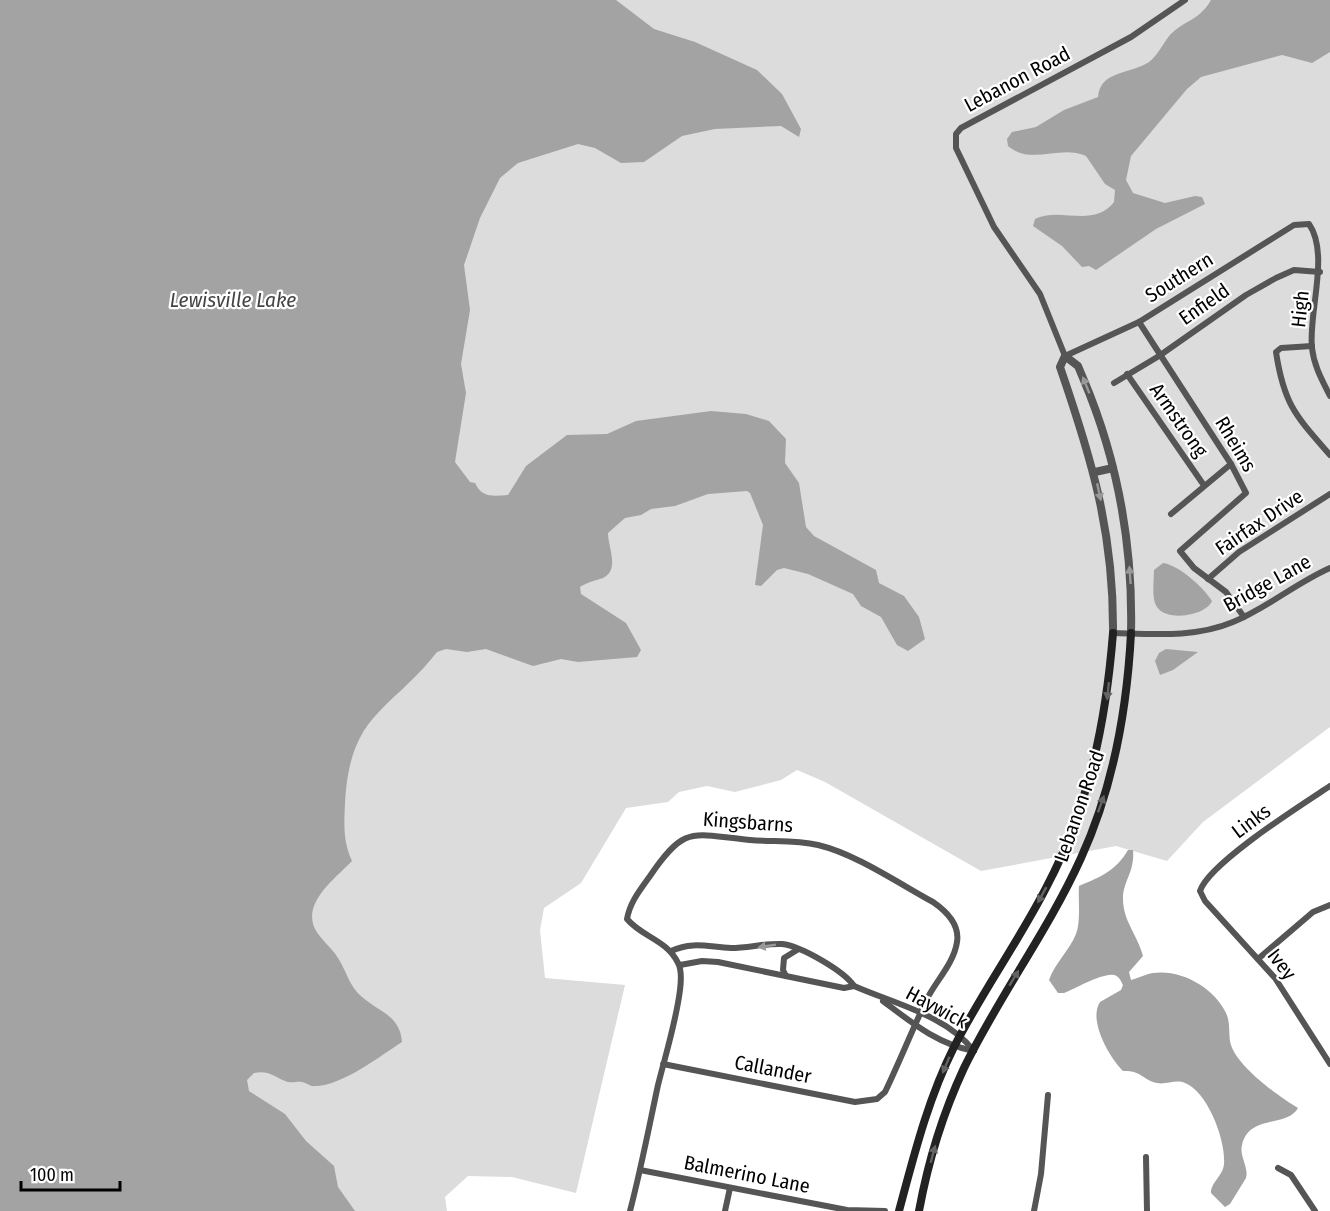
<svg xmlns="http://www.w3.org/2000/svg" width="1330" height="1211" font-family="'Fira Sans Condensed',sans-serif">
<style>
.green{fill:#dcdcdc}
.water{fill:#a3a3a3}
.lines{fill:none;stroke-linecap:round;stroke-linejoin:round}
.minor{stroke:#555;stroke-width:6}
.tertiary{stroke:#555;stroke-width:8}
.secondary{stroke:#222;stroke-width:8}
.oneway{fill:#999}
.oneway2{fill:#646464}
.labels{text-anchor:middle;stroke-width:4.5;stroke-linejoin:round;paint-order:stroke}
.street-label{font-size:20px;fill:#000;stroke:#fff}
.water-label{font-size:21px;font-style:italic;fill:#444;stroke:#fff}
</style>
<rect width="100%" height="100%" fill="#fff"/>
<!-- green -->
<path class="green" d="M361 0H1330V727L1203 822 1167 861 1116 846 981 871 825 782 797 770 781 780 735 792 707 786 679 792 668 802 626 808 581 883 544 908 540 930 545 978 625 985 576 1193 512 1177 468 1176 445 1197 447 1211H154Z"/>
<!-- water -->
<g class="water">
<path d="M0 0H616L654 29 695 42 757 70 782 94 801 129 799 137 781 126 715 129 682 136 644 162 621 163 595 148 578 144 518 163 500 178 480 218 464 265 470 310 461 364 466 393 455 462 470 482 475 483C482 498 493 496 508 495L526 466 567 435 607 434 636 421 711 411 746 414 769 421 786 439 785 463 799 483 806 527 814 536 876 570 879 583 904 596 919 617 925 639 908 651 897 645 881 617 861 606 853 594 808 574 784 568 777 570 761 586 755 585 763 525 750 493 747 491 708 494 675 506 651 509 641 515 625 518 608 533C608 547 620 570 603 578 594 581 588 582 580 587L581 594 626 623 641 650 637 657 578 662 561 659 533 666 486 649 467 652 446 649 437 652C389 713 350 712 345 803 344 825 343 841 352 861 336 878 302 902 315 929 321 940 332 948 338 958 347 972 349 986 362 997 379 1012 400 1015 402 1042 380 1056 342 1086 315 1086 311 1087 307 1083 302 1082 298 1081 293 1083 288 1082 274 1078 271 1070 254 1073L247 1080 249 1091 285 1114 306 1141 334 1166 338 1187 355 1211H0Z"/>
<path d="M1211 0H1330V52L1312 63 1282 55 1201 77 1187 89 1131 156 1126 180 1133 193 1165 203 1195 196 1202 197 1205 204 1156 229 1096 270 1089 266 1082 267 1062 246 1033 226 1035 219C1059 206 1093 229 1114 202L1115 190 1105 184 1086 156C1060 144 1032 166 1008 146L1007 139 1012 132 1036 127 1064 110 1098 97C1100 70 1132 74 1149 62 1157 56 1163 44 1169 36 1184 20 1199 21 1211 0Z"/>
<path d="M1163 563C1179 565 1204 588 1212 601 1205 617 1161 623 1155 603 1152 594 1154 580 1154 570Z"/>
<path d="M1166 649 1198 652 1173 670 1160 675 1155 661 1159 653Z"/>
<path d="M1128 850H1133C1135 872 1123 881 1123 899 1123 921 1138 936 1143 956L1129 972 1131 980C1138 978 1146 974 1153 973 1182 969 1214 988 1226 1013 1231 1023 1228 1036 1231 1045 1238 1067 1279 1097 1298 1108 1287 1128 1249 1114 1242 1145 1239 1156 1249 1167 1246 1178L1230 1204 1225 1207 1211 1193C1211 1182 1223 1176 1224 1164 1226 1141 1208 1092 1185 1083 1176 1079 1166 1085 1157 1083 1143 1080 1141 1070 1123 1071 1109 1057 1088 1020 1100 1002L1121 990 1123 985C1121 981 1119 976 1114 975 1104 972 1074 989 1064 993H1058L1049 980C1055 963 1069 951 1076 934 1081 921 1078 900 1079 886 1100 877 1116 871 1128 850Z"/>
</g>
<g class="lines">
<!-- minor -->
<g class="minor">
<path d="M1185 0 1131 37 961 128 956 134V148L994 227 1040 294 1065 356 1139 322 1294 225 1309 224C1330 254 1308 314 1312 348 1314 366 1322 380 1330 396"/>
<path d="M1139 322 1231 464 1246 493 1180 551 1194 568 1226 592 1244 617"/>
<path d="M1312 346 1281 348 1276 352C1284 405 1296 416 1330 455"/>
<path d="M1127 374 1203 484"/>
<path d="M1114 383 1159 356 1246 295 1276 278 1294 270 1320 272"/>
<path d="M1171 514 1231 464"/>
<path d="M1208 579 1239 552 1330 494"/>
<path d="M1113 633C1153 634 1195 638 1233 622 1267 608 1296 583 1330 568"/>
<path d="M1330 786C1303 804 1209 863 1200 891L1205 901 1275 978 1330 1064"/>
<path d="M671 951C693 941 708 947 731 948 748 948 766 943 782 944 801 946 844 971 854 986 895 1004 946 1015 974 1051"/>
<path d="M1258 959 1313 912 1330 905"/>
<path d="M680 965 702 961 718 962 844 988 854 986"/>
<path d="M786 976 783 970 784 958 797 950"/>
<path d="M883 1001C911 1022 937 1044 974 1051"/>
<path d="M1146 1157 1147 1211"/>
<path d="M1278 1168 1291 1175 1315 1211"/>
<path d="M640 1170 847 1210 885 1211"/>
<path d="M630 1211C641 1169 649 1127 658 1085 666 1053 676 1022 680 990 681 982 682 970 678 963 667 940 642 937 627 919 630 902 640 890 650 876 686 823 693 835 750 840 773 842 795 840 818 845 856 854 898 883 933 902 946 911 960 924 957 942 954 963 936 981 927 999 912 1030 900 1061 885 1092L877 1099 855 1102 663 1064"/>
<path d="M725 1211 730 1188"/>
<path d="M1034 1211 1041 1174 1048 1095"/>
</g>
<!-- tertiary -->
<g class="tertiary">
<path d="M1095 472 1113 468"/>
<path d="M1113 633C1114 533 1092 460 1060 367L1065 356 1078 366 1083 378C1117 458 1133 546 1131 633"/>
</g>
<!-- secondary -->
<g class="secondary">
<path d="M899 1211C914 1155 928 1099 954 1047 982 992 1019 941 1047 886 1089 806 1106 721 1113 633"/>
<path d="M919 1211C928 1162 943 1113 964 1068 999 996 1048 931 1081 858 1113 788 1127 710 1131 633"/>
</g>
</g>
<!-- one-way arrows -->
<defs><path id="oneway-solid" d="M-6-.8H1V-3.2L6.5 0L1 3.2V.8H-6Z" transform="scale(1.5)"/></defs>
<g class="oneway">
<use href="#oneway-solid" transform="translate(1086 385) rotate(-112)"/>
<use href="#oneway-solid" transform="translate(1099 492) rotate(78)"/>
<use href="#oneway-solid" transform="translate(1130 575) rotate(-94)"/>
<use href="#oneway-solid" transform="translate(767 946) rotate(171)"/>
</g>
<g class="oneway2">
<use href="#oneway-solid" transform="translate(1108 691) rotate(96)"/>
<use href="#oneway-solid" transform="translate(1101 804) rotate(-70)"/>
<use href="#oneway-solid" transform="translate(1042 895) rotate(119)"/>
<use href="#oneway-solid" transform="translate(1014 978) rotate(-59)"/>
<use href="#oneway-solid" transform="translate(946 1065) rotate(113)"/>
<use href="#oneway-solid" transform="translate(933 1154) rotate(-75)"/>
</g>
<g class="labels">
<!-- street labels -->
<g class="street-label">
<text transform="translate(1017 79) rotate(-28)" y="7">Lebanon Road</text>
<text transform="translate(1179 277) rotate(-32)" y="7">Southern</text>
<text transform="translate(1204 304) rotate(-35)" y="7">Enfield</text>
<text transform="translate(1300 309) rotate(-84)" y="7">High</text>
<text transform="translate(1179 420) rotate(55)" y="7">Armstrong</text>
<text transform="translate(1236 444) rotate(59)" y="7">Rheims</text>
<text transform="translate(1259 522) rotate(-34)" y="7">Fairfax Drive</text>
<text transform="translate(1267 583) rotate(-29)" y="7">Bridge Lane</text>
<text transform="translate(1079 806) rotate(-71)" y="7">Lebanon Road</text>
<text transform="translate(1251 821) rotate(-37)" y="7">Links</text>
<text transform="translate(748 822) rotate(4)" y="7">Kingsbarns</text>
<text transform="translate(1282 964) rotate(52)" y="7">Ivey</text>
<text transform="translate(937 1007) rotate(28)" y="7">Haywick</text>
<text transform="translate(773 1069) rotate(11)" y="7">Callander</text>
<text transform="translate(747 1174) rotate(11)" y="7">Balmerino Lane</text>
</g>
<!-- water labels -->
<g class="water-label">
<text x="233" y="307">Lewisville Lake</text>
</g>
</g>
<!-- scale -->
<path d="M21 1181v9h99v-9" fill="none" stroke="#000000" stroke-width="3"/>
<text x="30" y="1181" font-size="18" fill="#000000" stroke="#ffffff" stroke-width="4.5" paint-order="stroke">100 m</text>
</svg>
